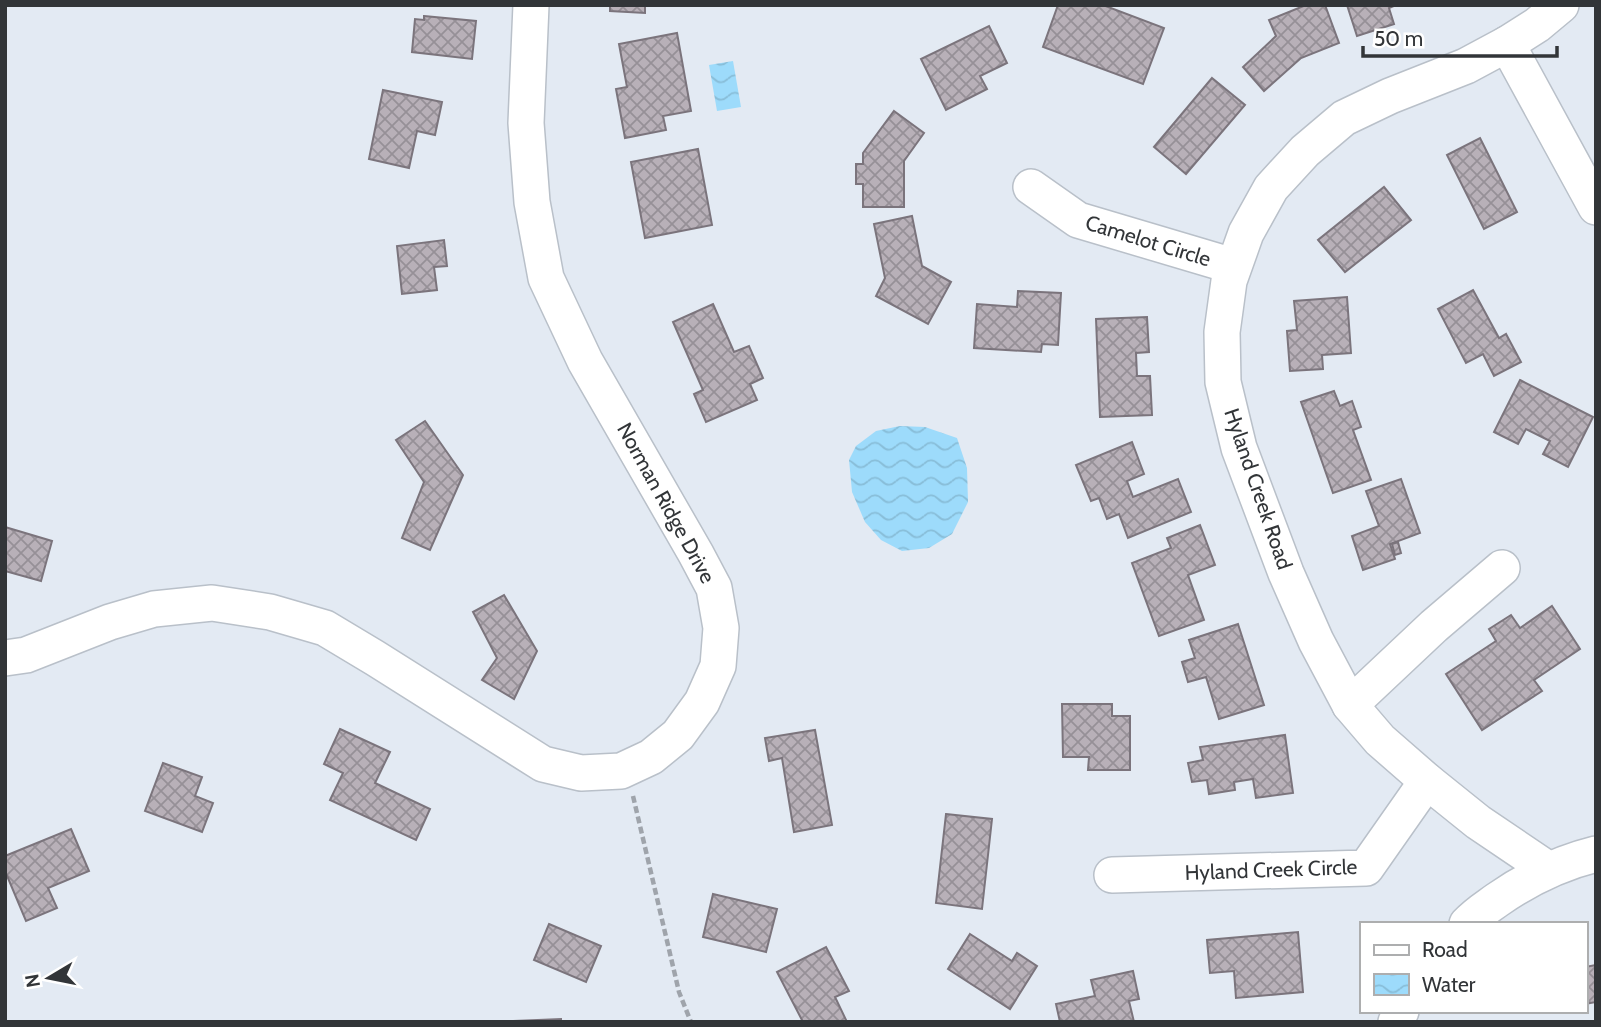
<svg xmlns="http://www.w3.org/2000/svg" width="1601" height="1027" font-family="Cabin,sans-serif">
<style>
.water{fill:url(#water-waves)}
.building{fill:url(#building-cross-hatch);stroke:#7b747c;stroke-width:2}
.lines{fill:none;stroke-linecap:round;stroke-linejoin:round}
.minor-casing{stroke:#b9c0c9;stroke-width:38}
.path{stroke:#9fa4ab;stroke-width:4.5;stroke-dasharray:7 3.5;stroke-linecap:butt}
.minor{stroke:#fff;stroke-width:35}
.labels{text-anchor:middle;stroke-width:5;stroke-linejoin:round;paint-order:stroke}
.street-label{font-size:21px;fill:#323538;stroke:#fff}
</style>
<defs>
<pattern id="water-waves" width="16" height="10" patternUnits="userSpaceOnUse" patternTransform="scale(1.75)"><rect width="16" height="10" fill="#9ddbfb"/><path d="M0 5q4-4 8 0t8 0" fill="none" stroke="#88bdd8"/></pattern>
<pattern id="building-cross-hatch" width="8" height="8" patternUnits="userSpaceOnUse" patternTransform="scale(1.75)"><rect width="8" height="8" fill="#b8b0b8"/><path d="M0 0l8 8M0 8l8-8" fill="none" stroke="#969097"/></pattern>
</defs>
<rect width="100%" height="100%" fill="#e3eaf3"/>
<!-- water -->
<g class="water">
<path d="M733 61 741 107 717 111 709 65Z"/>
<path d="M900 426 925 427 957 438 967 468 968 502 952 534 929 548 902 551 881 540 865 522 852 492 849 460 856 446 876 431Z"/>
</g>
<!-- building -->
<g class="building">
<path d="M610 5H645V13L610 11Z"/>
<path d="M1058 5H1103L1164 28 1143 84 1043 47Z"/>
<path d="M1306 5H1325L1339 43 1301 58 1264 91 1243 67 1276 36 1269 20Z"/>
<path d="M1347 5H1396L1389 8 1394 24 1357 36Z"/>
<path d="M424 16 476 21 472 59 412 52 415 19 424 20Z"/>
<path d="M989 26 1007 63 980 76 987 89 946 110 921 59Z"/>
<path d="M677 33 691 111 663 116 666 130 625 138 616 89 627 87 619 44Z"/>
<path d="M1212 78 1245 105 1186 174 1154 147Z"/>
<path d="M383 90 442 102 435 135 417 131 409 168 369 159Z"/>
<path d="M894 111 924 133 904 161V207H863V184H856V164H863V153Z"/>
<path d="M1480 138 1517 212 1484 229 1447 155Z"/>
<path d="M698 149 712 225 645 238 631 162Z"/>
<path d="M1384 187 1411 220 1345 272 1318 240Z"/>
<path d="M912 216 922 266 951 282 928 324 876 296 885 278 874 224Z"/>
<path d="M444 240 447 266 434 267 437 290 402 294 397 246Z"/>
<path d="M1473 290 1499 338 1506 334 1521 362 1494 376 1483 354 1466 363 1438 309Z"/>
<path d="M1018 291 1061 293 1058 345 1042 344 1041 352 974 348 977 304 1017 307Z"/>
<path d="M1347 297 1351 353 1322 355 1323 369 1290 371 1287 331 1297 330 1294 301Z"/>
<path d="M713 304 734 352 749 346 763 378 750 384 757 400 706 422 694 394 703 390 673 322Z"/>
<path d="M1147 317 1149 352 1136 353 1137 376H1150L1152 415 1100 417 1096 319Z"/>
<path d="M1520 380 1593 417 1568 467 1543 454 1550 441 1526 429 1518 444 1494 432Z"/>
<path d="M1334 391 1340 406 1352 401 1361 427 1353 430 1371 480 1333 493 1301 402Z"/>
<path d="M425 421 463 475 430 550 402 538 424 482 396 440Z"/>
<path d="M1132 442 1144 474 1127 481 1133 497 1178 479 1191 512 1128 538 1119 514 1107 519 1099 498 1091 501 1076 465Z"/>
<path d="M1401 479 1420 533 1390 544 1395 559 1363 570 1352 536 1379 526 1366 491Z"/>
<path d="M1200 525 1215 565 1188 575 1204 620 1159 636 1132 563 1171 548 1167 538Z"/>
<path d="M5 527 52 541 41 581 5 571Z"/>
<path d="M1398 542 1401 553 1395 555 1392 544Z"/>
<path d="M504 595 537 651 514 699 482 680 497 658 473 612Z"/>
<path d="M1552 606 1580 649 1534 680 1542 691 1482 730 1446 674 1496 641 1489 629 1511 615 1520 628Z"/>
<path d="M1238 624 1264 705 1219 719 1206 677 1188 682 1182 662 1195 658 1189 640Z"/>
<path d="M1062 704H1112V716H1130V770H1088L1089 757H1063Z"/>
<path d="M340 729 390 752 375 783 430 809 416 840 330 800 343 773 324 764Z"/>
<path d="M815 730 832 825 794 832 782 758 769 761 765 738Z"/>
<path d="M1285 735 1293 793 1256 798 1253 779 1234 782 1235 790 1209 794 1207 780 1192 782 1188 763 1203 760 1200 747Z"/>
<path d="M163 763 202 777 195 796 213 803 202 832 145 811Z"/>
<path d="M946 814 992 819 982 909 936 903Z"/>
<path d="M71 829 89 871 48 888 57 908 26 921 5 871V856Z"/>
<path d="M713 894 777 909 766 952 703 937Z"/>
<path d="M549 924 601 946 586 982 534 960Z"/>
<path d="M1298 932 1303 992 1236 998 1234 971 1210 973 1207 940Z"/>
<path d="M970 934 1012 961 1017 953 1037 966 1010 1009 948 969Z"/>
<path d="M826 947 849 991 835 997 847 1022H803L777 972Z"/>
<path d="M1596 965V1002L1585 1004V967Z"/>
<path d="M1133 971 1139 999 1129 1001 1134 1022H1060L1056 1004 1095 996 1091 980Z"/>
<path d="M561 1019V1022H514V1021Z"/>
</g>
<g class="lines">
<defs>
<g id="minor">
<path d="M1507 44 1596 207"/>
<path d="M1031 187 1078 220 1233 266"/>
<path d="M5 658 26 655 110 622 154 609 212 603 270 612 325 628 375 658 543 764 581 773 621 771 651 757 678 735 702 702 718 666 721 628 714 588 696 554 585 361 546 278 532 202 526 123 531 5"/>
<path d="M1350 705 1434 626 1502 568"/>
<path d="M1549 870 1478 822 1427 781 1380 740 1350 705 1316 641 1286 573 1239 448 1223 382 1222 332 1229 281 1246 233 1271 188 1305 151 1344 118 1390 96 1466 66 1507 44 1537 25 1561 5"/>
<path d="M1112 875 1366 868 1427 781"/>
<path d="M1467 924C1476 914 1486 908 1497 900 1527 879 1560 863 1596 854"/>
<path d="M1396 1022 1401 1011"/>
</g>
</defs>
<!-- minor casing -->
<use href="#minor" class="minor-casing"/>
<!-- path -->
<path class="path" d="M633 796 679 992 691 1022"/>
<!-- minor -->
<use href="#minor" class="minor"/>
</g>
<g class="labels">
<!-- street labels -->
<g class="street-label">
<text transform="translate(1148 241) rotate(17)" y="7">Camelot Circle</text>
<text transform="translate(1258 489) rotate(71)" y="7">Hyland Creek Road</text>
<text transform="translate(666 503) rotate(61)" y="7">Norman Ridge Drive</text>
<text transform="translate(1271 870) rotate(-2)" y="7">Hyland Creek Circle</text>
</g>
</g>
<!-- border -->
<rect width="1601" height="1027" fill="none" stroke="#323538" stroke-width="14"/>
<!-- legend -->
<rect x="1360" y="922" width="228" height="91" fill="#ffffff" stroke="#adaeaf" stroke-width="2"/>
<rect x="1374" y="945" width="35" height="10" fill="#ffffff" stroke="#adaeaf" stroke-width="2"/>
<text x="1422" y="957" font-size="21" fill="#323538">Road</text>
<rect x="1374" y="974" width="35" height="21" fill="url(#water-waves)" stroke="#adaeaf" stroke-width="2"/>
<text x="1422" y="992" font-size="21" fill="#323538">Water</text>
<!-- north arrow -->
<g transform="translate(49 978) rotate(260)" stroke="#ffffff" stroke-width="5" paint-order="stroke">
<path d="M0-5L12 26L0 18L-12 26Z" fill="#323538"/>
<text y="-10" font-size="19" font-weight="bold" text-anchor="middle" fill="#323538">N</text>
</g>
<!-- scale -->
<path d="M1363 46v10h194v-10" fill="none" stroke="#323538" stroke-width="3.5"/>
<text x="1374" y="46" font-size="21" fill="#323538" stroke="#ffffff" stroke-width="5" paint-order="stroke">50 m</text>
</svg>
